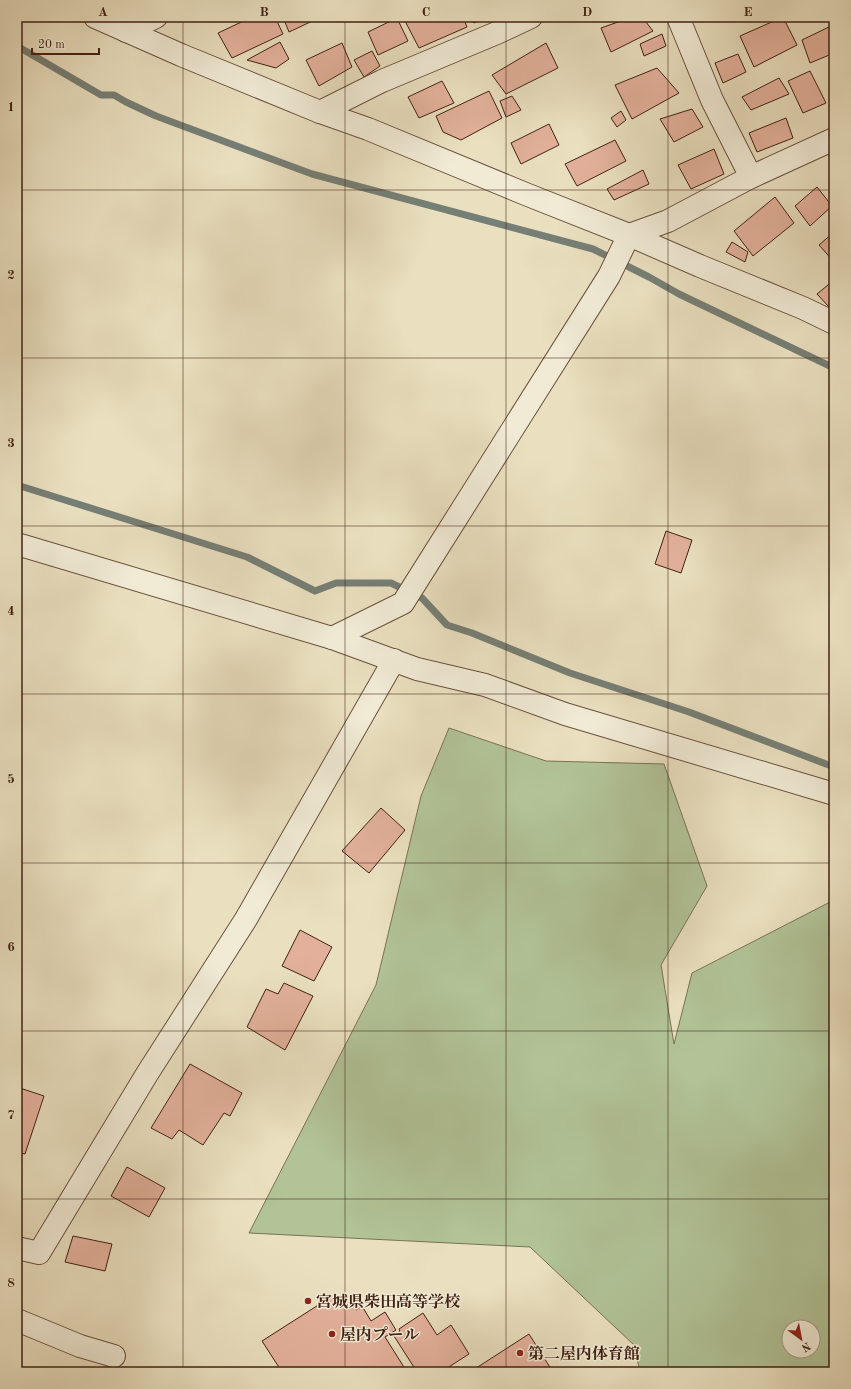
<svg xmlns="http://www.w3.org/2000/svg" width="851" height="1389" font-family="'Old Standard TT','Noto Serif JP',serif">
<style>
.green{fill:#b1c397;stroke:#7a7256;fill-rule:evenodd}
.lines{fill:none;stroke-linecap:round;stroke-linejoin:round}
.stream{stroke:#767f75;stroke-width:7}
.building{fill:#e3b19b;stroke:#422114}
.minor-casing{stroke:#6c513f;stroke-width:24}
.minor{stroke:#f1ebd6;stroke-width:22}
.grid{fill:none;stroke:#422114;stroke-width:1;stroke-opacity:0.55}
.poi-dot{fill:#8f2418;stroke:#f1ebd6;stroke-width:1.5}
.labels{text-anchor:middle;stroke-width:3;stroke-linejoin:round;paint-order:stroke}
.poi-label{font-size:16px;font-weight:bold;fill:#422114;stroke:#f1ebd6;text-anchor:start}
.neatline{fill:none;stroke:#422114;stroke-width:1.5}
.grid-label{font-size:13px;text-anchor:middle;font-weight:bold;fill:#422114}
</style>
<rect width="100%" height="100%" fill="#eae0c0"/>
<filter id="stains"><feTurbulence type="fractalNoise" baseFrequency=".005" numOctaves="4"/><feColorMatrix values="0 0 0 0 .2 0 0 0 0 .09 0 0 0 0 .02 0 0 0 .5 -.17"/></filter>
<radialGradient id="worn" r=".72"><stop offset=".6" stop-color="#630" stop-opacity="0"/><stop offset="1" stop-color="#630" stop-opacity=".3"/></radialGradient>
<!-- green -->
<path class="green" d="M449 728 546 761 664 764 707 886 661 965 674 1044 692 973 834 900V1372H640L634 1345 530 1247 249 1233 376 985 421 796ZM789 1327H813V1351H789Z"/>
<g class="lines">
<!-- stream -->
<g class="stream">
<path d="M17 46 101 95H114L126 102 156 116 312 174 593 249 649 277 679 294 834 368"/>
<path d="M17 485 247 557 315 591 336 583H391L422 598 447 625 472 633 570 673 689 712 834 767"/>
</g>
</g>
<!-- building -->
<g class="building">
<path d="M252 17H275L283 34 232 58 218 33Z"/>
<path d="M283 17H321L289 32Z"/>
<path d="M413 17H463L467 27 419 48 405 21Z"/>
<path d="M471 17H487L474 23Z"/>
<path d="M632 17H642L653 31 611 52 601 28Z"/>
<path d="M783 17 797 45 754 67 740 36Z"/>
<path d="M397 18 408 41 378 55 368 32Z"/>
<path d="M831 26 834 32V53L810 63 802 40Z"/>
<path d="M662 34 666 46 644 56 640 44Z"/>
<path d="M280 42 289 59 276 68 247 60Z"/>
<path d="M342 43 352 67 319 86 306 60Z"/>
<path d="M546 43 558 68 506 94 492 75Z"/>
<path d="M372 51 380 66 364 77 354 60Z"/>
<path d="M738 54 746 72 723 83 715 63Z"/>
<path d="M657 68 679 93 632 119 615 85Z"/>
<path d="M810 71 826 103 803 113 788 81Z"/>
<path d="M779 78 789 94 751 110 742 97Z"/>
<path d="M442 81 454 103 419 118 408 97Z"/>
<path d="M489 91 502 118 461 140 443 132 436 116Z"/>
<path d="M512 96 521 110 506 117 500 101Z"/>
<path d="M692 109 703 127 674 142 660 119Z"/>
<path d="M621 111 626 120 617 127 611 118Z"/>
<path d="M786 118 793 138 757 152 749 133Z"/>
<path d="M549 124 559 145 521 164 511 143Z"/>
<path d="M615 140 626 161 577 186 565 164Z"/>
<path d="M714 149 724 174 691 189 678 165Z"/>
<path d="M643 170 649 184 614 200 607 189Z"/>
<path d="M817 187 832 206 810 226 795 206Z"/>
<path d="M775 197 794 223 753 256 734 231Z"/>
<path d="M834 232V262L819 245Z"/>
<path d="M732 242 748 252 745 262 726 252Z"/>
<path d="M834 280V306L830 308 817 294Z"/>
<path d="M666 531 692 540 681 573 655 564Z"/>
<path d="M381 808 405 830 369 873 342 851Z"/>
<path d="M300 930 332 947 314 981 282 966Z"/>
<path d="M284 983 313 996 285 1050 247 1027 266 989 278 994Z"/>
<path d="M190 1064 242 1093 230 1116 224 1113 203 1145 179 1130 172 1139 151 1128Z"/>
<path d="M17 1087 44 1096 25 1154 17 1152Z"/>
<path d="M127 1167 165 1188 149 1217 111 1196Z"/>
<path d="M73 1236 112 1244 105 1271 65 1262Z"/>
<path d="M334 1295 342 1307 350 1302 356 1310 362 1306 371 1321 385 1312 396 1330 385 1337 407 1372H282L262 1341Z"/>
<path d="M423 1313 437 1335 451 1325 469 1354 441 1372H417L394 1336 400 1331 399 1329Z"/>
<path d="M529 1334 553 1372H470Z"/>
</g>
<g class="lines">
<defs>
<g id="minor">
<path d="M95 17 181 55 320 112 368 129 528 195 629 235 700 266 803 308 834 323"/>
<path d="M678 17 712 100 751 177"/>
<path d="M126 31 156 17"/>
<path d="M320 112 382 81 499 32 531 17"/>
<path d="M17 544 332 638 417 669 485 685 565 714 834 794"/>
<path d="M332 638 403 603 609 276 629 235 668 221 751 177 834 139"/>
<path d="M17 1248 39 1253 147 1074 246 919 394 660"/>
<path d="M17 1320 80 1346 114 1356"/>
</g>
</defs>
<!-- minor casing -->
<use href="#minor" class="minor-casing"/>
<!-- minor -->
<use href="#minor" class="minor"/>
</g>
<!-- grid -->
<path class="grid" d="M183 17V1372M345 17V1372M506 17V1372M668 17V1372M17 190H834M17 358H834M17 526H834M17 694H834M17 863H834M17 1031H834M17 1199H834"/>
<!-- markers -->
<g class="poi-dot">
<circle cx="308" cy="1301" r="4"/>
<circle cx="332" cy="1334" r="4"/>
<circle cx="520" cy="1353" r="4"/>
</g>
<g class="labels">
<!-- poi labels -->
<g class="poi-label">
<text x="316" y="1307">宮城県柴田高等学校</text>
<text x="340" y="1340">屋内プール</text>
<text x="528" y="1359">第二屋内体育館</text>
</g>
</g>
<!-- margin -->
<rect width="851" height="1389" fill="none" stroke="#eae0c0" stroke-width="44"/>
<!-- north arrow -->
<g transform="translate(801 1339) rotate(148)"><circle r="19" fill="#f1ebd6" stroke="#ab9a88"/>
<path d="M0-3L7 15L0 10L-7 15Z" fill="#8f2418"/>
<text y="-6" font-size="11" font-weight="bold" text-anchor="middle" fill="#422114">N</text>
</g>
<!-- scale -->
<path d="M32 48v6h67v-6" fill="none" stroke="#422114" stroke-width="2"/>
<text x="38" y="48" font-size="12" fill="#422114" stroke="#f1ebd6" stroke-width="3" paint-order="stroke">20 m</text>
<rect x="22" y="22" width="807" height="1345" class="neatline"/>
<g class="grid-label">
<text x="103" y="16">A</text>
<text x="264" y="16">B</text>
<text x="426" y="16">C</text>
<text x="587" y="16">D</text>
<text x="748" y="16">E</text>
<text x="11" y="111">1</text>
<text x="11" y="279">2</text>
<text x="11" y="447">3</text>
<text x="11" y="615">4</text>
<text x="11" y="783">5</text>
<text x="11" y="951">6</text>
<text x="11" y="1119">7</text>
<text x="11" y="1287">8</text>
</g>
<rect width="100%" height="100%" filter="url(#stains)"/>
<rect width="100%" height="100%" fill="url(#worn)"/>
</svg>
